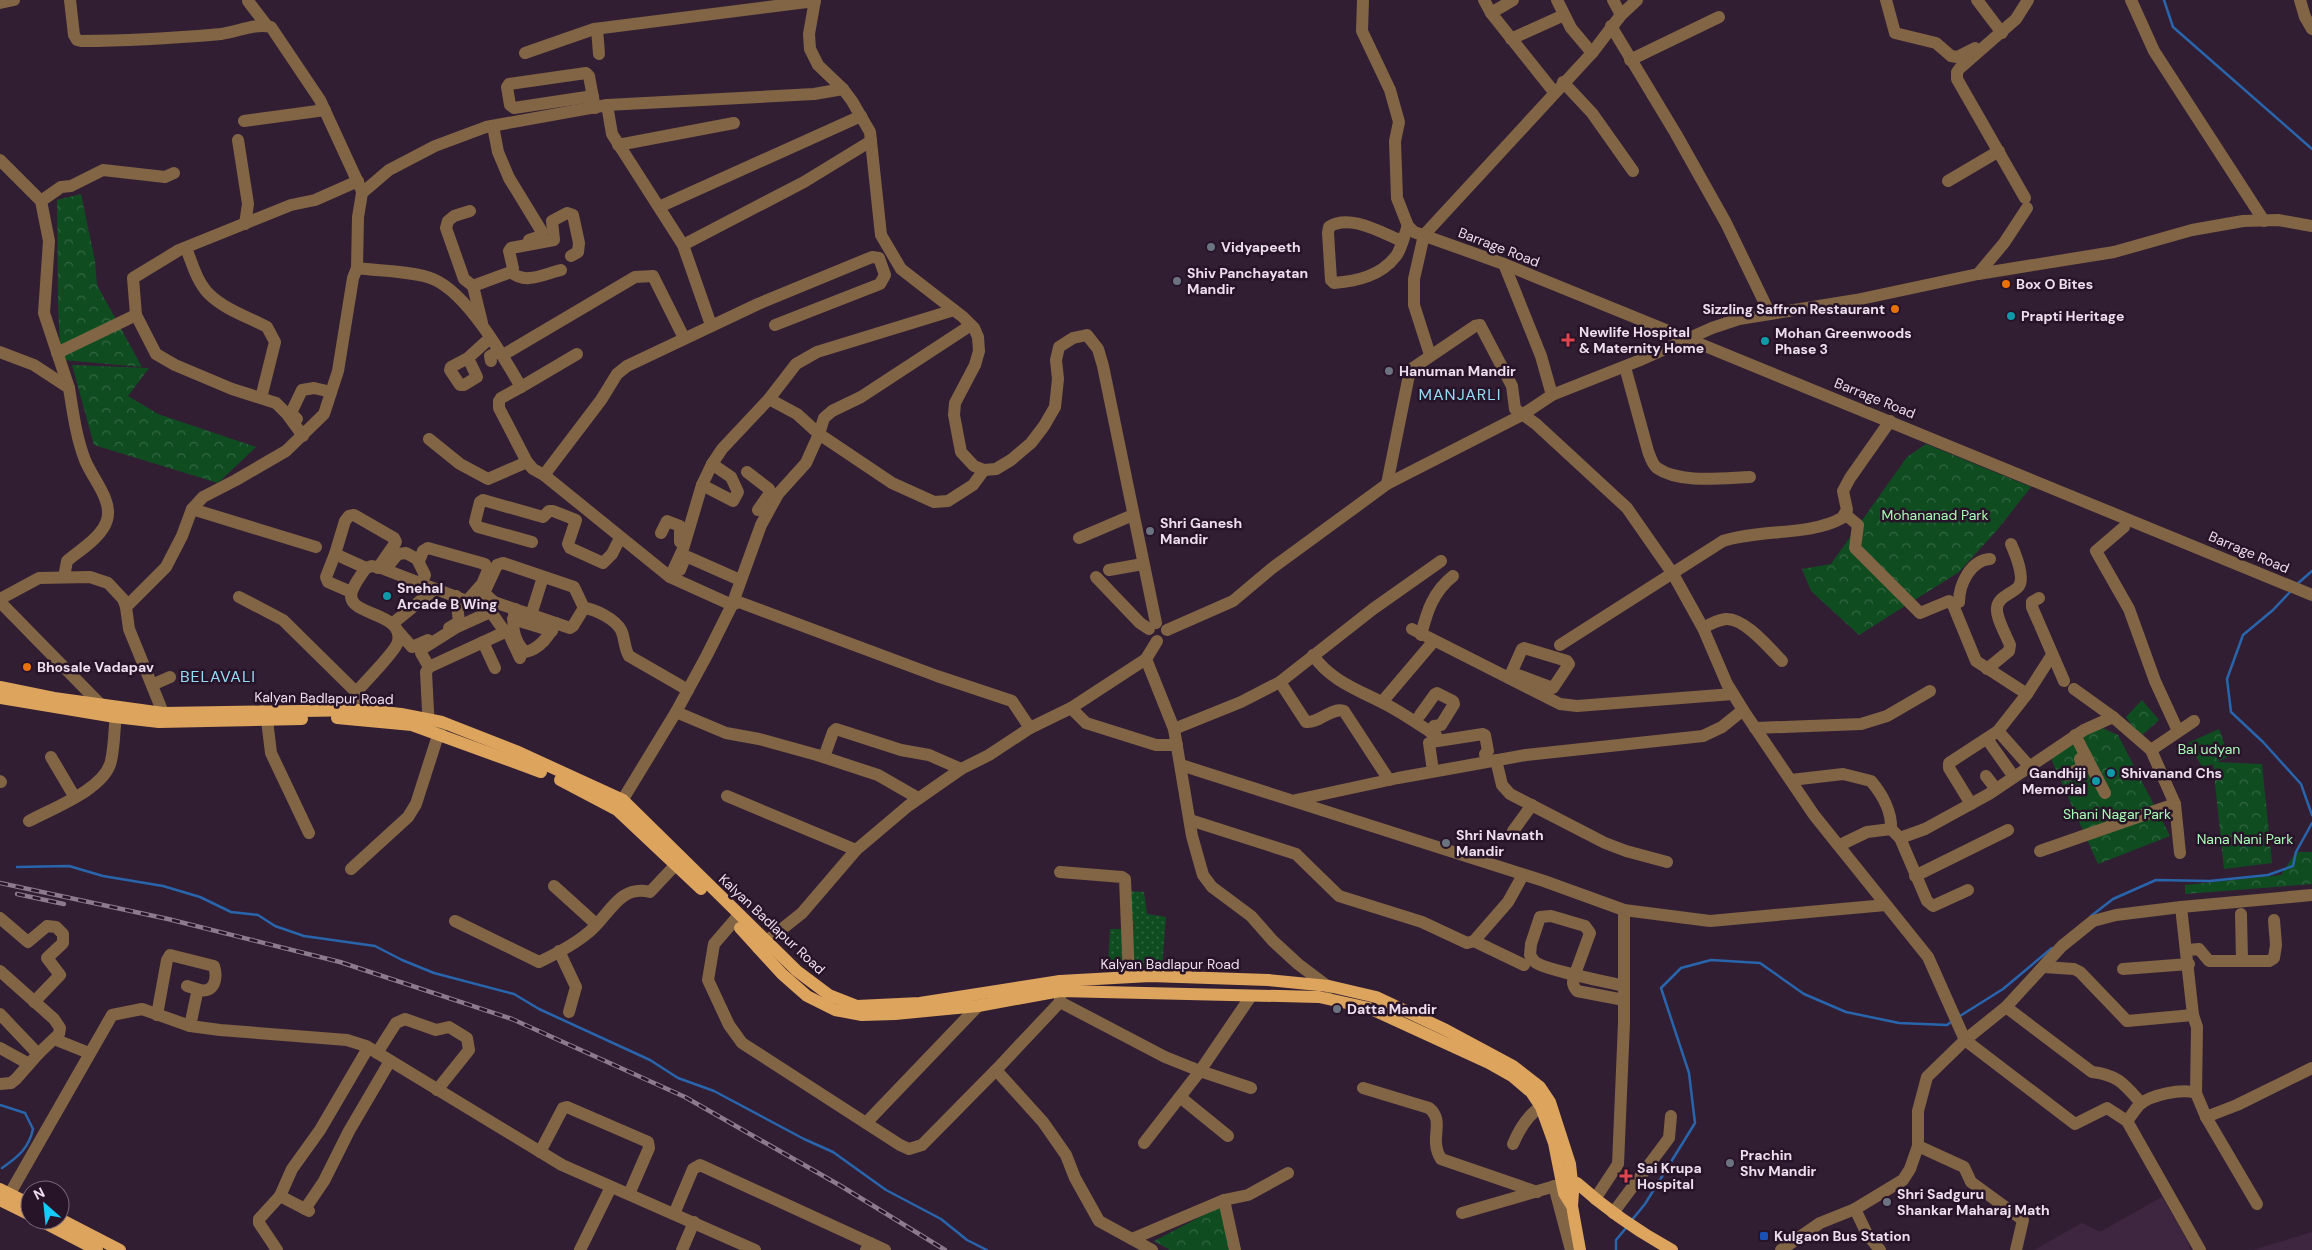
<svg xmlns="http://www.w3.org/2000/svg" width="2312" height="1250" font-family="'DM Sans',sans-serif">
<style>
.built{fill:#3f2640}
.grass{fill:url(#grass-dots)}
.park{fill:url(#park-crowns)}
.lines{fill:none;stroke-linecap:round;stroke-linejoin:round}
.stream{stroke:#2865ac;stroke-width:2.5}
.minor{stroke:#816545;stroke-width:12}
.major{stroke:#dca45d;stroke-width:12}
.rail-casing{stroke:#8c7b8d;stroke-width:4.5}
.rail{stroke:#281429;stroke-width:2.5;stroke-dasharray:8;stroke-linecap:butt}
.worship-dot{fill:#6b7280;stroke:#281429;stroke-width:2}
.food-dot{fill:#e8710a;stroke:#281429;stroke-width:2}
.culture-dot{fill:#0f9aa8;stroke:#281429;stroke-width:2}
.health-dot{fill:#e0444e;stroke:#281429;stroke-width:2}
.transit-dot{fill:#1a4fb4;stroke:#281429;stroke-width:2}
.labels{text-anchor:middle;stroke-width:5;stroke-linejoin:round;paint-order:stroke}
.poi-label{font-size:14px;font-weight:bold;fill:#ecdeec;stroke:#281429;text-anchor:start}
.street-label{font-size:14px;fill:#ecdeec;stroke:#281429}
.park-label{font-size:14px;fill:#a7fcb5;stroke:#281429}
.quarter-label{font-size:16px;letter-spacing:1px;fill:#94dbf6;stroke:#281429}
</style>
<defs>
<pattern id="grass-dots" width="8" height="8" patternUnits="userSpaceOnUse" patternTransform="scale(1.25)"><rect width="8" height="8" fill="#0f4d21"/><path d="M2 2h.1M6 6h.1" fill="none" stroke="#326641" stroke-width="1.8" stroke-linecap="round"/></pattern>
<pattern id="park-crowns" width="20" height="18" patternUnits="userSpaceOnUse" patternTransform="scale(1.25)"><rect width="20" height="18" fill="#0f4d21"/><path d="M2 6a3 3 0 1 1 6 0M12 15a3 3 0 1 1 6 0" fill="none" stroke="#326641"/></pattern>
</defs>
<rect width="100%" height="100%" fill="#321e33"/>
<!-- built -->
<g class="built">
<path d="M2162 1197 2188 1242 2190 1250H2034L2082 1223 2100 1232Z"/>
<path d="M2312 1232V1250H2253Z"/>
</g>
<!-- grass -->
<path class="grass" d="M1125 891 1144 892 1147 914 1166 917 1162 969 1108 966 1110 929H1126Z"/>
<!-- park -->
<g class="park">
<path d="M81 194 95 261 97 285 142 367 63 360 60 348 58 302 57 200Z"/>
<path d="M72 365 149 368 128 396 158 414 256 447 218 483 94 445Z"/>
<path d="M1926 444 2031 487 1998 529 1959 572 1859 635 1811 591 1802 569 1831 564 1907 457Z"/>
<path d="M2142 700 2159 720 2140 737 2126 717Z"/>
<path d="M2100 727 2118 735 2170 836 2098 864 2052 761V753Z"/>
<path d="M2219 729 2229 756 2217 762 2262 764 2272 863 2224 869 2213 764 2203 768 2188 743Z"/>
<path d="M2296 852H2312V884L2185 894V885L2281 875Z"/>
<path d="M1221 1206 1229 1250H1170L1154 1241Z"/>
</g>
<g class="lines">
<!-- stream -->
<g class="stream">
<path d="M2164 0 2173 27 2312 149"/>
<path d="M2296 585 2312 571"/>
<path d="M2291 591 2273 610 2243 635 2227 679 2231 712 2263 742 2301 784 2312 815"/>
<path d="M17 867 69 866 103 876 163 886 200 897 231 912 258 915 275 926 304 936 375 946 402 960 434 973 514 994 539 1009 650 1060 678 1078 714 1091 804 1139 833 1152 886 1190 941 1219 967 1240 987 1250"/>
<path d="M2091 916 2113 899 2156 880 2210 881 2268 875 2293 866 2296 852 2312 823"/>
<path d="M1960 1016 2003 989 2052 948"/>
<path d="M0 1105 25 1113 33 1129C29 1148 18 1157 2 1168"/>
<path d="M1631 1221 1645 1204 1695 1123 1689 1073 1661 988 1681 968 1711 960 1760 963 1804 994 1846 1012 1899 1023 1947 1025 1951 1022"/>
<path d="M1616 1250V1240L1626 1228"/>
</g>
<!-- minor -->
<g class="minor">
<path d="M70 0 74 35 77 40 81 41C128 41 175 38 221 34 237 32 255 23 271 27L320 100 361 189"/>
<path d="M815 0 809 34 810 49 818 65 843 89 852 101 870 132 881 235 901 269 963 317 974 328 978 337 979 351 975 365 955 403 954 415 961 452 974 466 984 470 996 469 1011 460 1031 443 1044 426 1055 407 1058 379 1056 360 1059 347 1073 338 1087 335 1098 349 1103 366 1156 623"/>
<path d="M1363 0 1362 31 1390 90 1399 122 1395 141 1397 198 1408 226 1414 232 1504 264 1688 339 2312 595"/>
<path d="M1484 0 1491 13 1554 92"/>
<path d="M1557 0 1571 28 1592 53"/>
<path d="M1613 0 1621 15"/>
<path d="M1886 0 1895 33 1936 43 1951 56 1957 57 1975 48"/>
<path d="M1977 0 2002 33"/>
<path d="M2131 0 2154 51 2264 221"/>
<path d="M2300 0 2305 17 2312 29"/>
<path d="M248 1 267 26"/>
<path d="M0 3 14 0"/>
<path d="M1491 13 1513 0"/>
<path d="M1611 26 1676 134 1726 223 1770 314"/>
<path d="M597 29 599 54"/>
<path d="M1511 39 1564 15"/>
<path d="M525 53 594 29 815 1"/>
<path d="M1630 60 1719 17"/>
<path d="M1563 82 1592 113 1633 171"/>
<path d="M593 96 514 108 510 105 507 87 509 84 586 73 589 76 595 108"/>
<path d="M607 105 612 134 683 245 711 325"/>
<path d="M244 121 325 110"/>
<path d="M493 126 498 152 509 178 542 232 541 236 529 240"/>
<path d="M238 140 248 204 245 224"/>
<path d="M618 145 734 123"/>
<path d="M0 160 41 201 49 241 44 313 69 388"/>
<path d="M1948 181 1999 151"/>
<path d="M2025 198 1957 79V72L1960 68 2016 19 2028 0"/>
<path d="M41 201 61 187 71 186 103 170 165 177 174 173"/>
<path d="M659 207 861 116"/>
<path d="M470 211 454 216 448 221 446 228 464 279 473 286 482 323"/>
<path d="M1402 241C1382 233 1349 213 1329 227L1328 233 1331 280 1334 283C1357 281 1381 276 1396 256 1402 248 1404 235 1408 226"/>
<path d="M683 245 804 182 871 141"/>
<path d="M186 248C192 263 197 282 209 294 224 309 248 317 267 327L275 342 261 398"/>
<path d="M1504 264 1541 356 1552 395"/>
<path d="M357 268 358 217 362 193 389 170 435 146 486 127 607 105 814 94 843 89"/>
<path d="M511 272C525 285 544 274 561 270"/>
<path d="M1978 274 2004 243 2027 208"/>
<path d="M473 286 511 272 513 268 509 251 511 248 554 240 552 221 567 213 573 215 579 243 578 252 571 256"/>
<path d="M971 325 861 397 832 411 824 418 819 434 892 483 934 502 948 501 973 485 984 470"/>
<path d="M0 352 34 365 69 388C73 412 76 437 85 460 92 478 113 500 107 520 102 537 80 550 67 561L64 577"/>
<path d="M57 353 136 315"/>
<path d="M503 355 635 277 653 276 684 338"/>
<path d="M1430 355 1414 305V279L1424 235 1592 53 1621 15 1637 0"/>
<path d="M468 358 451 367 450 370 460 385H464L477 377 468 358 490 338"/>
<path d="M491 361 490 356 499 351"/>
<path d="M1625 367 1648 451C1650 456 1652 464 1657 468 1680 484 1723 478 1750 477"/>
<path d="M521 387 577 354"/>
<path d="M297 419 291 413 302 390 314 388 331 392"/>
<path d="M303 436 287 414 276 403 232 389 175 365 156 354 136 315 133 278 179 250 291 205 315 200 358 181"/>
<path d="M429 439 460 464 488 479 527 462"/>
<path d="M747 472 769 489 770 493 758 510"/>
<path d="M544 475 601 400 617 374 627 366 758 304 872 257 879 258 885 275 880 284 775 325"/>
<path d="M1387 484 1410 370 1475 326 1480 325 1512 386 1515 409 1536 424 1627 508 1673 574 1703 628 1727 684 1743 710 1814 815 1928 957 1965 1040 2075 1124 2107 1108 2127 1121 2200 1250"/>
<path d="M702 485 733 501 738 492 731 477 712 464"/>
<path d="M192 509 316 547"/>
<path d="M1846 515 1858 525 1855 548 1920 613 1949 601 1953 605 1976 661 2027 694"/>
<path d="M2124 527 2096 551 2129 609 2155 681 2178 731"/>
<path d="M661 533 667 521 680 526V542"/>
<path d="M1079 538 1133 515"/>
<path d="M532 542 478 527 475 522 480 502 483 500 543 517 549 511H553L576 520 568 544 570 548 603 563 612 554 620 538"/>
<path d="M335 554 326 577 328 582 351 592"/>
<path d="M388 566 398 554 406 553 417 559 425 575 421 584"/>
<path d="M366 568 335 554 345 521 349 516 354 515 394 538 396 542 378 568"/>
<path d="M680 570 685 558 688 557 740 580"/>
<path d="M1109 570 1143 564"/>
<path d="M670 577 683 549 702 485 712 464 722 449 769 399 796 364 817 352 954 310"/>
<path d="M1096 577 1140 623 1149 629"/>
<path d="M239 597 283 620 356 692 369 717"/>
<path d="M2039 598 2032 602V607L2064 681"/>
<path d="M0 599 39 578 90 577 108 583 123 599 126 607"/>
<path d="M0 602 105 709"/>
<path d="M1953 605 1959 602C1959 584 1971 560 1990 559"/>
<path d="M584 608 574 587 503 563 497 565 484 593 494 602 570 628 573 626 584 608C595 609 615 619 621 630 625 638 624 648 629 656L688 690"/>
<path d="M515 609C512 625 512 639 525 652 540 649 549 636 556 623"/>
<path d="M531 615 543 577"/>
<path d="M513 619 552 631"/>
<path d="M392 624 435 589"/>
<path d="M449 628 459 622 456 596"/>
<path d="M1703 628C1710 624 1718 620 1726 619 1745 618 1770 649 1782 661"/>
<path d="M1412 629 1560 704 1577 706 1733 694"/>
<path d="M397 630 412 647 428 640"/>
<path d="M1167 630 1233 601 1271 569 1387 484 1522 415 1552 395 1638 361 1712 328 1739 319 1856 300 1978 274 2114 252 2192 230 2243 221 2278 220 2312 226"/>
<path d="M1421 635C1427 611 1433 592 1453 576"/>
<path d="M483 642 495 668"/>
<path d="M1560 645 1723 541C1759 529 1810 536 1842 518L1847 510 1843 491 1850 478 1890 421"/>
<path d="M1313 655C1332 684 1368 693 1396 710 1410 718 1422 727 1436 735"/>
<path d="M1146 659 1174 729 1192 836 1203 875 1212 887 1251 916 1273 941 1298 964 1330 988"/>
<path d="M429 667 421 653 422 649 457 627 488 613 493 615 505 632"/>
<path d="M1987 669 2009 651 2010 645C2006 635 1996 618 1997 608 1998 596 2013 594 2019 586 2025 577 2015 553 2011 544"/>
<path d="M1509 678 1522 649 1524 648 1567 661 1569 664 1553 688 1518 675"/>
<path d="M1280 682 1306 722C1320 723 1331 707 1344 711L1389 780"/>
<path d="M152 685 170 677"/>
<path d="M2074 689 2113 717"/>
<path d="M356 692C364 683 395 652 398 642 405 610 343 617 352 591 355 583 361 575 366 568L372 566 381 568 467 601 482 584 488 570 485 564 428 548 423 551 419 561"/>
<path d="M1382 702 1433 642"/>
<path d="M1071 708 1086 723 1156 745H1177"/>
<path d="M262 711 267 720 271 753 309 833"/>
<path d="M676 712 726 733 759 739 817 755 878 775 918 798"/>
<path d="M1420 715 1435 694 1437 693 1453 701 1454 704 1441 725 1434 726 1430 732"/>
<path d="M166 720 129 629 126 607 166 567 182 536 192 509 203 497 236 480 286 451 324 414 338 371 353 278 357 268C378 271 415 271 433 279 467 293 503 356 521 387L501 398 499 401V408L527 462 533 469 544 475 670 577 732 605 739 602 937 676 1012 701 1030 728"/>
<path d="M1755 728 1861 724 1887 716 1930 691"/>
<path d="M1174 729 1241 702 1280 682 1373 609 1441 561"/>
<path d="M429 730 426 672 429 667 505 632H508L520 658"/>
<path d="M1998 731 2029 766"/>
<path d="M2075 735 2105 793"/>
<path d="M1987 739 2014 777"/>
<path d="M2151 750 2194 721"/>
<path d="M51 757 74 796"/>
<path d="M824 757 833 732 836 729 901 750 929 755 961 769"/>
<path d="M1496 760 1502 785 1510 794 1605 843 1626 851 1667 862"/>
<path d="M1181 765 1544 881 1624 910 1710 921 1886 905"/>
<path d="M1433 771 1429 743 1431 742 1483 734 1485 735 1488 751 1485 754 1487 761"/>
<path d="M2067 775 2083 767 2080 759 2085 755"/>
<path d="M1986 776 1996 789"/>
<path d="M1791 780 1843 774 1871 781C1882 794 1892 812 1891 829"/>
<path d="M0 781 1 782"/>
<path d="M727 796 856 850"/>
<path d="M1296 800 1398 778 1526 755 1703 736 1722 727 1743 710"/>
<path d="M1971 804 1949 768V763L1998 731 2027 694 2052 655"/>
<path d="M617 809 676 712 707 655 732 605 761 525 778 494 806 463 819 434 797 414 769 399"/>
<path d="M1190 820 1296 854 1339 896 1422 922 1467 943 1474 941 1508 902 1523 875"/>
<path d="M29 821C53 808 105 789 111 761 115 743 114 724 117 707"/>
<path d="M1513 831 1532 805"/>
<path d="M1900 838 1927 901 1933 906 1968 890"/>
<path d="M1840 845 1867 832 1891 829 1900 838 1925 829 1989 794 2084 730 2113 717 2151 750 2175 804 2180 853"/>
<path d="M2040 851 2175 804"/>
<path d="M351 869 408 817 416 804 441 726"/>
<path d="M1060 872 1122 877 1125 879 1129 977"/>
<path d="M1915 876 2008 830"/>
<path d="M554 886 596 924"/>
<path d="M2241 914 2242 960"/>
<path d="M739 915 714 944 708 980 729 1025 742 1043 900 1145 909 1149 922 1145 996 1070"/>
<path d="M0 918 28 942 47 926 56 927 63 934V943L47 958 60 975 34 1002"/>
<path d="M455 921 539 962C556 954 575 944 589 932 609 916 619 884 650 892L682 858"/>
<path d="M1474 941 1524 965"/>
<path d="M758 948 802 913 856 850 908 806 961 769 989 755 1030 728 1071 708 1146 659 1157 641"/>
<path d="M2187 950 2199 949 2209 961H2269L2274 958 2276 945 2274 920"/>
<path d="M559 951 576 987 569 1012"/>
<path d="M2044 967 2074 969 2080 972 2127 1021 2193 1015"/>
<path d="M2123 969 2189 964"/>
<path d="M0 971 54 1019 60 1028 59 1034 38 1054 16 1079 11 1083 0 1084"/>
<path d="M1060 981V1002L996 1070 1043 1122 1066 1155 1075 1178 1099 1221 1152 1250"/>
<path d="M187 986 200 990"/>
<path d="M1624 1000 1577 991C1572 985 1572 981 1575 974L1590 933 1585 926 1551 916 1540 917 1531 944 1530 955C1532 958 1533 960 1535 962 1545 970 1608 982 1624 986"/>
<path d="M1060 1002 1165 1057 1200 1071 1251 1088"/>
<path d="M2006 1007 2062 946 2093 921 2116 915 2181 907"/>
<path d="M0 1014 38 1054"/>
<path d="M157 1015 167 960 170 955 214 966C218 979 214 993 200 990L197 993 190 1026"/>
<path d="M54 1039 89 1053"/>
<path d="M0 1048 29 1064"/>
<path d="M377 1053 396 1023 405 1019 436 1030 449 1027 467 1038 469 1050 437 1090"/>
<path d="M1363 1088 1429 1108C1446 1122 1428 1138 1441 1159L1537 1192"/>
<path d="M2196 1093 2197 1027 2193 1015 2181 907 2312 895"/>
<path d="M1180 1097 1228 1136"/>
<path d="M2206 1117 2237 1105 2312 1068"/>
<path d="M2127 1121C2131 1116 2135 1110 2139 1105 2150 1095 2182 1088 2196 1093L2206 1117 2257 1204"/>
<path d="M866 1123 978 1006V1000"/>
<path d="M1144 1143 1200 1071 1251 996"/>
<path d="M1513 1144C1519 1130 1527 1115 1541 1107"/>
<path d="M1918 1146 1964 1167 1971 1182 2023 1220 2016 1250"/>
<path d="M540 1152 563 1108 567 1107 648 1142 649 1148 629 1194"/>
<path d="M1554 1186 1571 1250"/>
<path d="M280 1196 292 1169 320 1130 368 1048"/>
<path d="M1595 1199 1618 1164 1624 1023V910"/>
<path d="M1224 1200 1235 1250"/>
<path d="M5 1202 112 1015 142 1009 190 1026 220 1030 347 1040 366 1046 562 1165 755 1250"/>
<path d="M305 1209 324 1181 349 1131 390 1061"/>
<path d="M1462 1213 1562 1184"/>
<path d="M1613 1213 1669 1138 1671 1116"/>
<path d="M674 1214 693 1169 700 1165 870 1243 866 1250"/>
<path d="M1132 1239 1224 1200 1248 1195 1288 1173"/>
<path d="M870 1243 885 1250"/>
<path d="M277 1250 259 1223V1219L280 1196 309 1211"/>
<path d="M580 1250 611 1187"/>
<path d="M682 1250 694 1222"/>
<path d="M1781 1250 1820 1223 1855 1209"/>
<path d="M1880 1250 1867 1234 1855 1209 1903 1180 1910 1169 1918 1146V1111L1927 1077 1965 1040 2006 1007 2092 1072C2118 1075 2124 1084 2141 1103"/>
</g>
<!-- major -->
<g class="major">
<path d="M0 687 54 698 163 713 365 710 401 714 442 722 516 751 623 800 797 971 829 995 857 1006 920 1003 1060 981 1150 976 1268 980 1329 986 1376 997 1446 1030 1513 1066 1540 1087 1550 1102 1570 1164 1573 1192 1572 1206 1580 1250"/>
<path d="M0 698 115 717 159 722 302 719"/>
<path d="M337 718 412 725 541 772"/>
<path d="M560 780 617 810 701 889"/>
<path d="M740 928 782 974 807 996 835 1010 862 1015 895 1014 978 1006 1060 991 1319 997 1369 1008 1489 1063 1512 1076 1531 1092 1541 1107 1554 1143 1564 1193 1572 1206"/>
<path d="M1566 1183 1572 1181 1577 1183C1606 1209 1637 1231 1672 1250"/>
<path d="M0 1189 30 1204"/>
<path d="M0 1200 30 1215"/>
<path d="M60 1219 120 1250"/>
<path d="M39 1220 97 1250"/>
</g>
<defs>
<g id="rail">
<path d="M0 883 168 919 340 962 512 1019 685 1097 841 1186 945 1250"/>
<path d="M17 894 64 904"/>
</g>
</defs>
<!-- rail casing -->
<use href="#rail" class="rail-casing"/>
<!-- rail -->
<use href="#rail" class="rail"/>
</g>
<!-- markers -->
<g class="worship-dot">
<circle cx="1211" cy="247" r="5"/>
<circle cx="1177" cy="281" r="5"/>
<circle cx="1389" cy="371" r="5"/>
<circle cx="1150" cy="531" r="5"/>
<circle cx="1446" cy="843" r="5"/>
<circle cx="1337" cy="1009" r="5"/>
<circle cx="1730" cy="1163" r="5"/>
<circle cx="1887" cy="1202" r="5"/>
</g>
<g class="food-dot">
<circle cx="2006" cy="284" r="5"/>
<circle cx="1895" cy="309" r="5"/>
<circle cx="27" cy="667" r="5"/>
</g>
<g class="culture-dot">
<circle cx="2011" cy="316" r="5"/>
<circle cx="1765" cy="341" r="5"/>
<circle cx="387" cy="596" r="5"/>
<circle cx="2111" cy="773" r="5"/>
<circle cx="2096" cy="781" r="5"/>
</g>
<g class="health-dot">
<path d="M1565.5 332.5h5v5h5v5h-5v5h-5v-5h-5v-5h5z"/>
<path d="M1623.5 1168.5h5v5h5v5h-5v5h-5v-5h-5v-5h5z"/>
</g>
<rect class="transit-dot" x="1759" y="1231" width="10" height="10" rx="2.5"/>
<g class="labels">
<!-- poi labels -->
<g class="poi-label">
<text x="1221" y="252">Vidyapeeth</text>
<text x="1187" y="278">Shiv Panchayatan<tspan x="1187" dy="16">Mandir</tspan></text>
<text x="2016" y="289">Box O Bites</text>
<text x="1885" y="314" text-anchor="end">Sizzling Saffron Restaurant</text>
<text x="2021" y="321">Prapti Heritage</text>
<text x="1579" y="337">Newlife Hospital<tspan x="1579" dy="16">&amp; Maternity Home</tspan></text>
<text x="1775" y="338">Mohan Greenwoods<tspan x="1775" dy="16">Phase 3</tspan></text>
<text x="1399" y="376">Hanuman Mandir</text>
<text x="1160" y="528">Shri Ganesh<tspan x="1160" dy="16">Mandir</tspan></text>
<text x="397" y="593">Snehal<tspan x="397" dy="16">Arcade B Wing</tspan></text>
<text x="37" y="672">Bhosale Vadapav</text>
<text x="2086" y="778" text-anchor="end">Gandhiji<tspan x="2086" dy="16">Memorial</tspan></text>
<text x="2121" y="778">Shivanand Chs</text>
<text x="1456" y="840">Shri Navnath<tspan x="1456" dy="16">Mandir</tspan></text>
<text x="1347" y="1014">Datta Mandir</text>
<text x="1740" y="1160">Prachin<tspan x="1740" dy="16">Shv Mandir</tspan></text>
<text x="1637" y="1173">Sai Krupa<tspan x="1637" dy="16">Hospital</tspan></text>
<text x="1897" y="1199">Shri Sadguru<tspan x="1897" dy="16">Shankar Maharaj Math</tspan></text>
<text x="1774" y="1241">Kulgaon Bus Station</text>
</g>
<!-- street labels -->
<g class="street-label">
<text transform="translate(1499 247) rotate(21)" y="5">Barrage Road</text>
<text transform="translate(1875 398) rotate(22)" y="5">Barrage Road</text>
<text transform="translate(2249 552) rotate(23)" y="5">Barrage Road</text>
<text transform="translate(324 698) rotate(1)" y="5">Kalyan Badlapur Road</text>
<text transform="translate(772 924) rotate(43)" y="5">Kalyan Badlapur Road</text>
<text x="1170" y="969">Kalyan Badlapur Road</text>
</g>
<!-- park labels -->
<g class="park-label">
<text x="1935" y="520">Mohananad Park</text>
<text x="2209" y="754">Bal udyan</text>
<text x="2117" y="819">Shani Nagar Park</text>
<text x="2245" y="844">Nana Nani Park</text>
</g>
<!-- quarter labels -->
<g class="quarter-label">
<text x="1460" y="400">MANJARLI</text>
<text x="218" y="682">BELAVALI</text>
</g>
</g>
<!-- north arrow -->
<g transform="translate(45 1205) rotate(333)"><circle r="24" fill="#281429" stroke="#766577"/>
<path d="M0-4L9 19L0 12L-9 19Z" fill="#16cafb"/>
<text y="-8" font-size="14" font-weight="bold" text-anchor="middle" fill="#ecdeec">N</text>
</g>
</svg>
